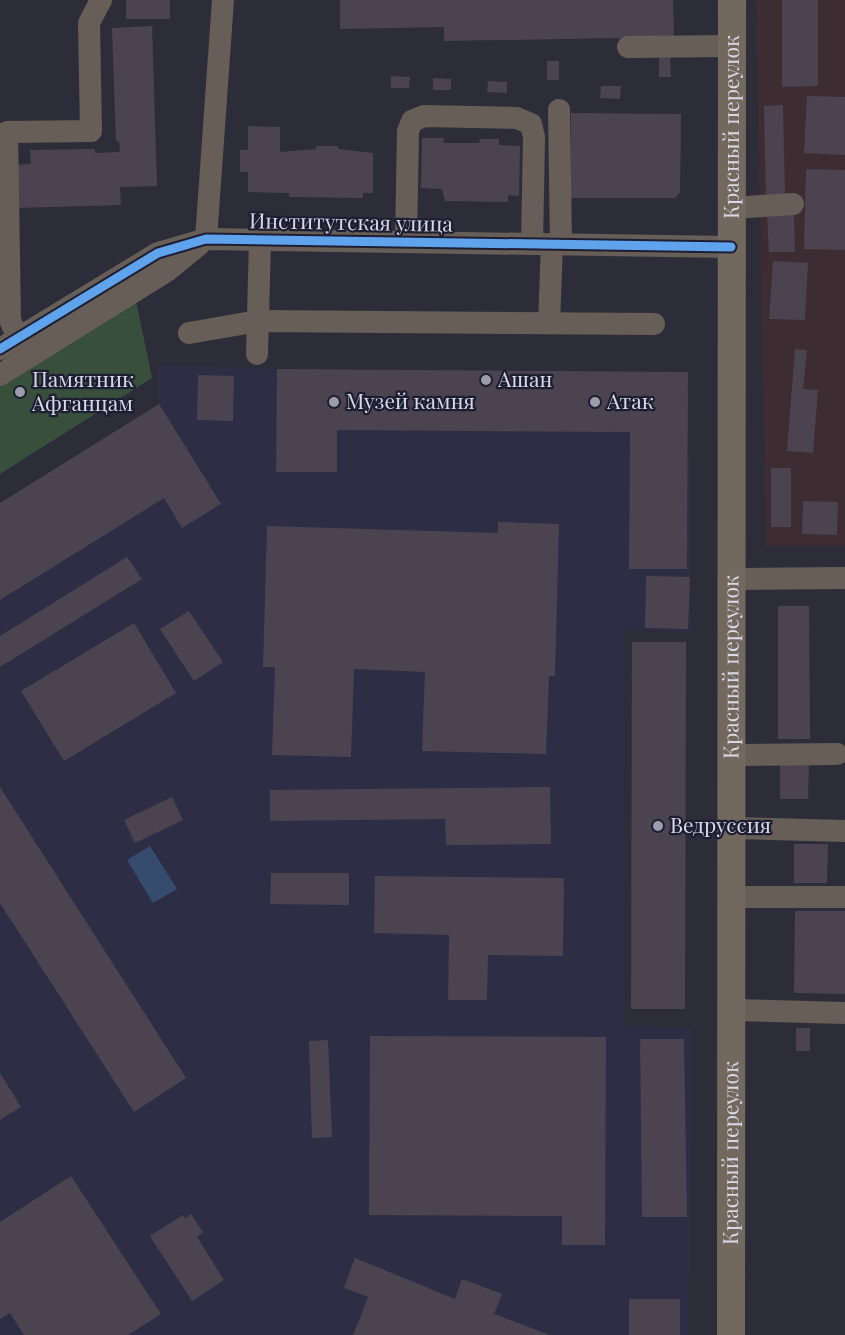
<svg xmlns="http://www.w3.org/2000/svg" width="845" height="1335" font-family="'Playfair Display',serif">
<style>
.commercial{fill:#3d2c31}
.built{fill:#2d2d46}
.green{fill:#384f3c}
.water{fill:#364c6f}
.building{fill:#4b4450}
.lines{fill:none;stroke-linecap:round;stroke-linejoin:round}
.minor{stroke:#675e57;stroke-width:22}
.major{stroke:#72685e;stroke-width:28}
.cycleway-casing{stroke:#1e1e33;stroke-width:13}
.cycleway{stroke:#60a3ed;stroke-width:9}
.poi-dot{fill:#9c9dab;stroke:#1e1e33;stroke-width:2}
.labels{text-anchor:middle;stroke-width:4.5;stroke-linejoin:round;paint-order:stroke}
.street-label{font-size:21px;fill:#d8d9e8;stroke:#1e1e33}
.poi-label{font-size:21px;fill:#d8d9e8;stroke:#1e1e33;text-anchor:start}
</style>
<rect width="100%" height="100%" fill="#2d2d39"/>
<!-- commercial -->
<path class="commercial" d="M756 0H845V546H766Z"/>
<!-- built -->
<path class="built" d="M159 365 277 369 688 372 691 632 624 629V1027L693 1028 688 1335H0V503L159 404Z"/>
<!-- green -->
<path class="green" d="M136 301 152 378 0 474V385Z"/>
<!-- water -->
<path class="water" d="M150 846 177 889 153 903 127 860Z"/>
<!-- building -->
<g class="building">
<rect x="126" y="0" width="44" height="19"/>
<path d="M340 0H673L674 37 444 41V27L340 29Z"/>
<path d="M782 0H818V86L782 87Z"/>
<path d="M152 26 157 186 120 187 121 205 15 208 14 165 31 164 30 150 95 149V153L120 152 119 141H116L112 28Z"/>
<path d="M659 57H670L671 77H659Z"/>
<rect x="547" y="61" width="12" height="19"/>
<path d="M391 76 410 77 409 88H391Z"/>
<path d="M433 78 451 79V90H433Z"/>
<path d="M488 81 507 82V93L487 92Z"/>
<path d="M601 86H621L620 99 600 98Z"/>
<path d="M807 96 845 97V155L804 153Z"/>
<path d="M783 105 785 196 766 197 764 106Z"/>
<path d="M571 113 681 114 680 192 675 198H571Z"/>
<path d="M248 126 280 127V152L316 149V146H338V149L373 153V193H363V198L289 197V193L248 192V172H240V150H248Z"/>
<path d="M422 138H444L443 143H479L480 139H499V145L520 146 519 196 508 195V202L445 201 442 189 421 188Z"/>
<path d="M806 169 845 170V250L804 249Z"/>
<path d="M767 214H794L795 252H769Z"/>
<path d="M773 261 808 263 805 320 769 319Z"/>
<path d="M795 349 807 350 803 389 818 390 813 453 787 451Z"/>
<path d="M277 369 688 372 687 569H629L630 432 337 430V472H276Z"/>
<path d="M198 375 234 376 233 421 197 420Z"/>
<path d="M159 404 221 504 182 528 164 498 0 600V503Z"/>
<rect x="771" y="468" width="20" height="59"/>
<path d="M803 501 838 502 837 535 802 534Z"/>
<path d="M498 522 559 524 555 676H549L546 754 422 751 425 672 354 669 351 757 272 755 275 667H263L267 526 498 533Z"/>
<path d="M127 557 142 579 0 667V636Z"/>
<path d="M646 576 690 577 688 629 645 628Z"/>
<path d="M778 606H809L810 739H778Z"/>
<path d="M189 611 223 662 194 681 160 629Z"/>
<path d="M134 623 176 693 64 761 21 691Z"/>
<path d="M632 642H686L685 1009H631Z"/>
<path d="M780 763H809L808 799H780Z"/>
<path d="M0 787 186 1078 134 1112 0 903Z"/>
<path d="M550 787 551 844 446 845 445 819 270 821V790Z"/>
<path d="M172 797 183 820 135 843 124 820Z"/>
<path d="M794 844H828L827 883H794Z"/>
<path d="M271 873H349V905L270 904Z"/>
<path d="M375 876 564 878 563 956 488 955 487 1000H448L449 935 374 933Z"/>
<path d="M795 911H845V994L794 993Z"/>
<rect x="796" y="1028" width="14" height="23"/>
<path d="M370 1036 606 1037 605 1245H562V1216L369 1215Z"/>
<path d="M640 1039H684L687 1217H642Z"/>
<path d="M328 1040 332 1137 312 1138 309 1041Z"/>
<path d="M0 1073 21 1107 0 1120Z"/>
<path d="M71 1176 161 1314 128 1335H24L10 1313 0 1319V1222Z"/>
<path d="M191 1214 203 1232 197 1237 224 1280 192 1301 150 1236 183 1215 185 1219Z"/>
<path d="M355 1258 455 1299 462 1279 502 1294 494 1314 550 1335H353L368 1297 344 1288Z"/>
<rect x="629" y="1299" width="51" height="36"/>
</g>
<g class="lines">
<!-- minor -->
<g class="minor">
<path d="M628 47 732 46"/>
<path d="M559 110 561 244"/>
<path d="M731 208 793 204"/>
<path d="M206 239 223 0"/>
<path d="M406 242 408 131 412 121 424 116 517 118 531 124 534 137 532 244"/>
<path d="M549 323 552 244"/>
<path d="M189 333 258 321 654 324"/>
<path d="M18 338 10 320 7 132 91 131 89 23 101 0"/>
<path d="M0 349 158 253 206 239 731 247"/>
<path d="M257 354 260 240"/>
<path d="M0 375 167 271 200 244"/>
<path d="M731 579 845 578"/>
<path d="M731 755 837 754"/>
<path d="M731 828 845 831"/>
<path d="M731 897H845"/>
<path d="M731 1010 845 1013"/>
</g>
<!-- major -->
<path class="major" id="s1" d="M731 1335 732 0"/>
<defs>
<path id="cycleway" d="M0 349 158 253 206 239 731 247"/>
</defs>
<!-- cycleway casing -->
<use href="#cycleway" class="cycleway-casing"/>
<!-- cycleway -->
<use href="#cycleway" class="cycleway"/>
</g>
<!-- markers -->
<g class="poi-dot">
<circle cx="486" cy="380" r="6"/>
<circle cx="20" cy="392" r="6"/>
<circle cx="334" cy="402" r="6"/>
<circle cx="595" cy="402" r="6"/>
<circle cx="658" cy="826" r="6"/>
</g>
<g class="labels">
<!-- street labels -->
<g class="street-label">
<text dy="7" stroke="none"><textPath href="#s1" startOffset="1208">Красный переулок</textPath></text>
<text transform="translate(351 223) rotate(1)" y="7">Институтская улица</text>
<text dy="7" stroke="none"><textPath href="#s1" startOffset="668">Красный переулок</textPath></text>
<text dy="7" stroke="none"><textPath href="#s1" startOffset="182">Красный переулок</textPath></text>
</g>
<!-- poi labels -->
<g class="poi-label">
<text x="32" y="387">Памятник<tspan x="32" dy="24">Афганцам</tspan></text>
<text x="498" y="387">Ашан</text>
<text x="346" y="409">Музей камня</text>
<text x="607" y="409">Атак</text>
<text x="670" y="833">Ведруссия</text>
</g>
</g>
</svg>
